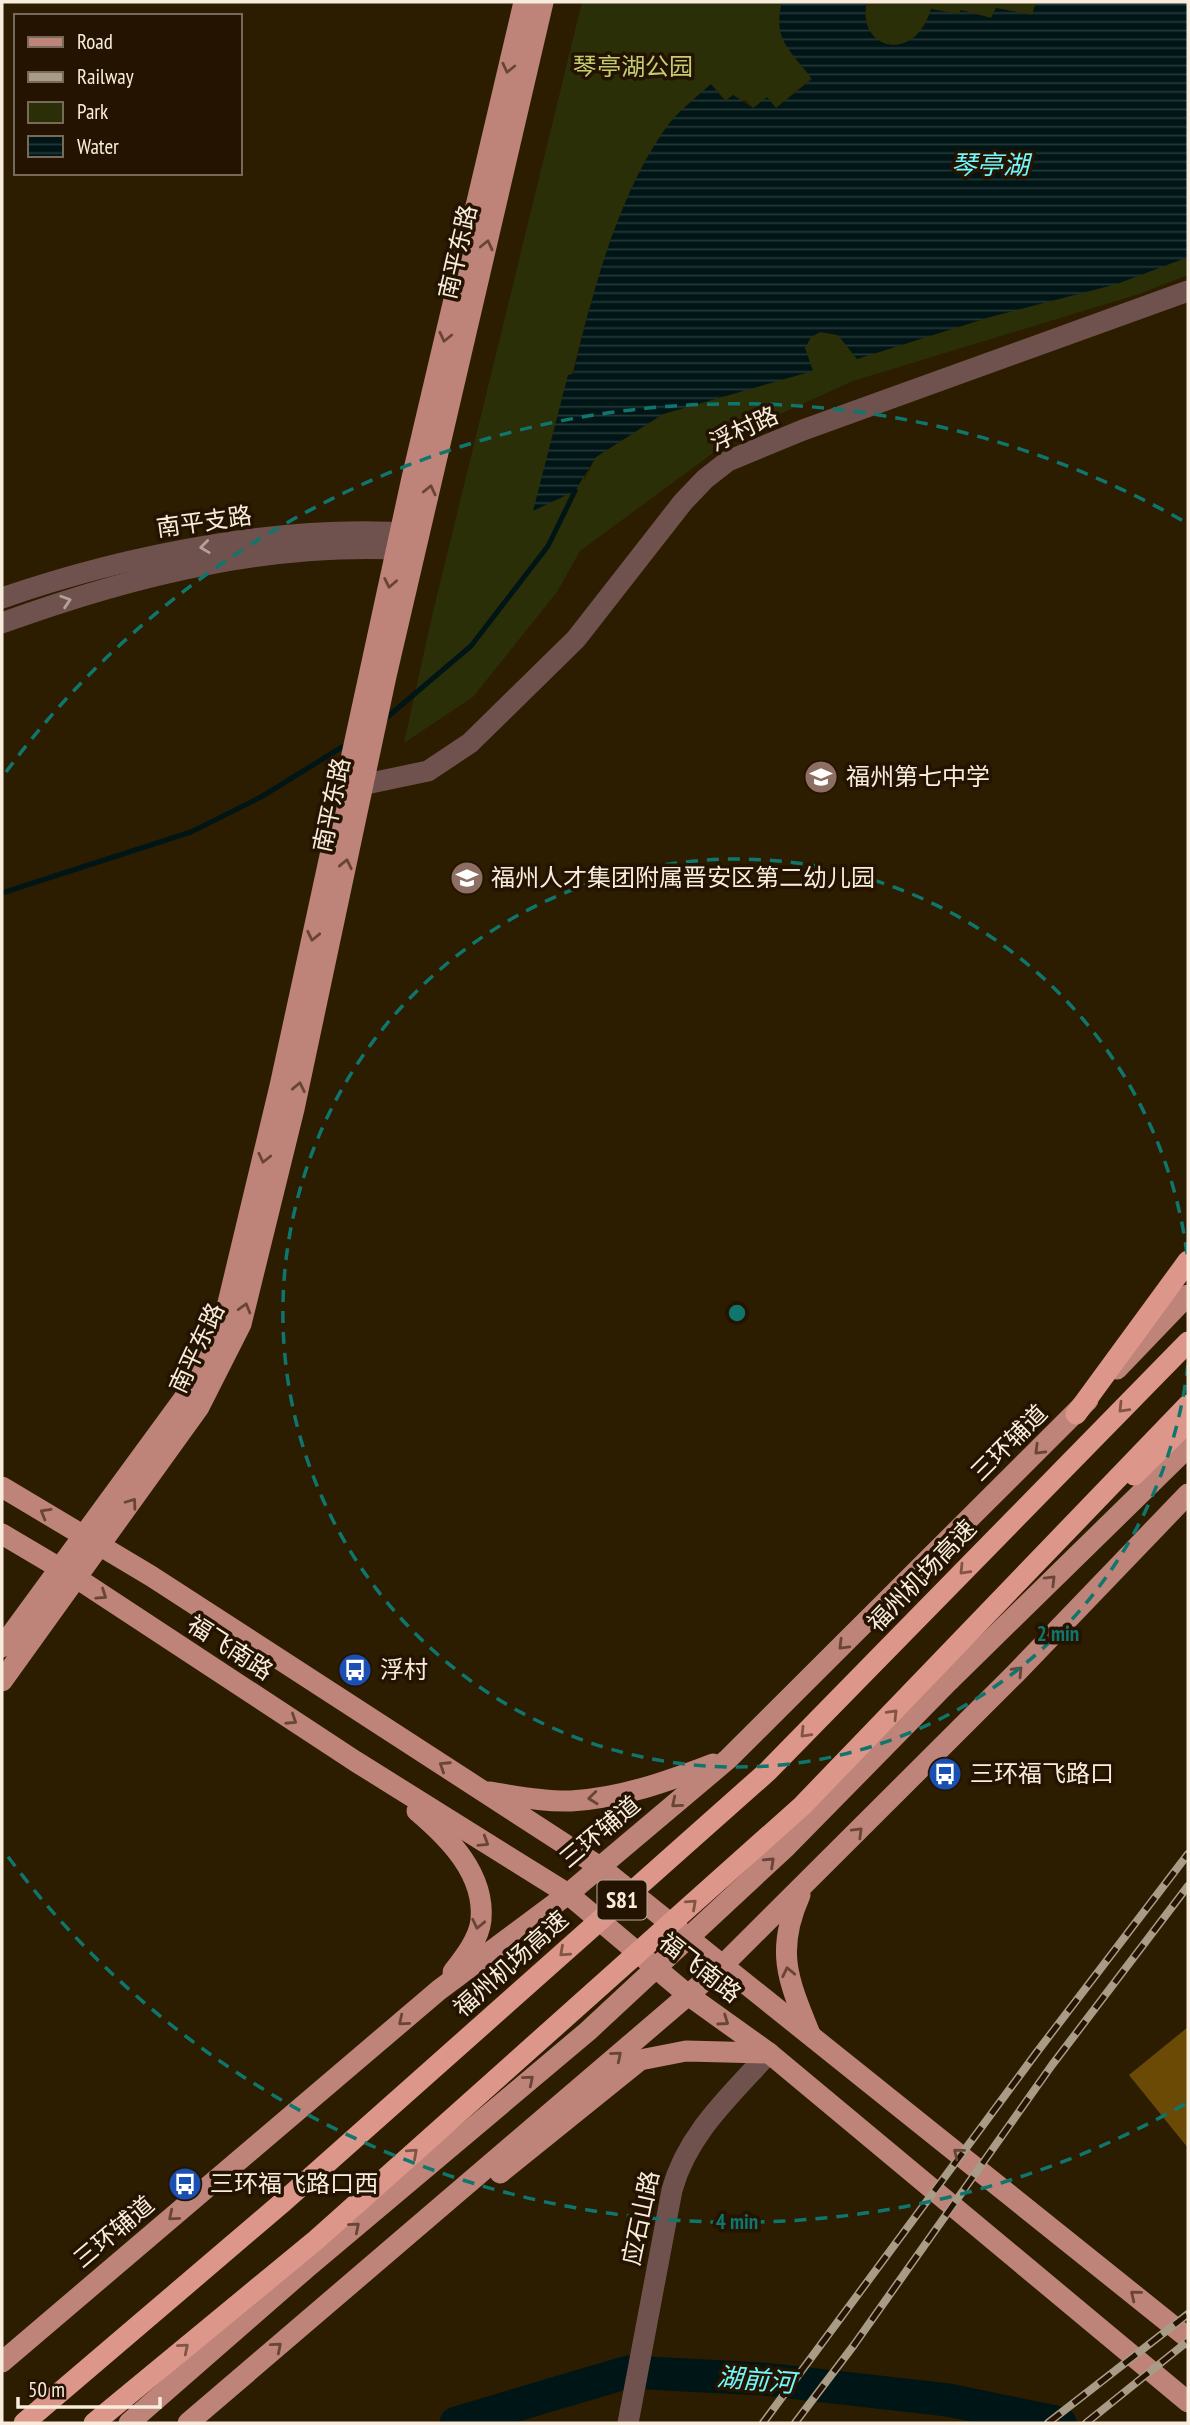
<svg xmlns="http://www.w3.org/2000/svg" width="1190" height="2425" font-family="'PT Sans Narrow','Noto Sans SC',sans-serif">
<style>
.green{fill:#2b2f07}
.water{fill:url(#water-rules)}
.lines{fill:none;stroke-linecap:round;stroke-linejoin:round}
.stream{stroke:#001516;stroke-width:5}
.river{stroke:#001516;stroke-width:33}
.building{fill:#6b4a05}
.minor{stroke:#6f524d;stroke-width:21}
.major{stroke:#be8379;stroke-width:21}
.highway{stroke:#dd978a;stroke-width:21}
.rail-casing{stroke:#a99c87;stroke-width:8}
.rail{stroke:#231300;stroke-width:5;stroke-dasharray:16;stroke-linecap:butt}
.major-bridge{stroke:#be8379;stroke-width:21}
.highway-bridge{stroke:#dd978a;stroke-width:21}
.oneway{stroke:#694536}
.oneway2{stroke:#b4a094}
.oneway3{stroke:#805545}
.ring{fill:none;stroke:#0f766e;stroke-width:3.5;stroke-dasharray:12 9}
.labels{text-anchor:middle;stroke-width:7;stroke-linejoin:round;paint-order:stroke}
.shield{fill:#231300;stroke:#b8ac9a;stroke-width:2}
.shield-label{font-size:23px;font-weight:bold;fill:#f8eddc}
.park-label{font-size:24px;fill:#c3cd70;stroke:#231300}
.street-label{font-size:24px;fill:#f8eddc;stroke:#231300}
.poi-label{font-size:24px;fill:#f8eddc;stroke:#231300;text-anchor:start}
.water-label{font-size:26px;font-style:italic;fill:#71f8fe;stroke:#231300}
.centre{fill:#0f766e;stroke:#231300;stroke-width:3.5}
.ring-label{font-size:21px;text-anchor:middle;font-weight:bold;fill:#0f766e;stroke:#231300;stroke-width:7;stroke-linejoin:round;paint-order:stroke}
</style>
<defs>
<pattern id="water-rules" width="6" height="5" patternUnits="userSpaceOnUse" patternTransform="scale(1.75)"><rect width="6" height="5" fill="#001516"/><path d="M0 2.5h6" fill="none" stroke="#263737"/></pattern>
</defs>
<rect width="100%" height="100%" fill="#2c1c00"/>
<!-- green -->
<g class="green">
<path d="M582 2H782C773 37 791 53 812 78L776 108H753L746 100 726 101 711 84 667 127 648 156 632 189 588 312 572 374 584 480 596 457 663 414 812 371 805 348 811 337 820 332 838 335 857 359 990 317 1121 282 1188 257V275L1139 294 853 381 743 431 580 551 557 592 473 697 404 743 432 616Z"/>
<path d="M867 2H1036L1032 15 996 8 992 18 961 10 958 14 931 9C914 66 856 49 867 2Z"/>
</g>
<!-- water -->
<path class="water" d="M782 2H867C855 47 914 67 931 9L958 14 961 10 991 18 996 8 1032 15 1036 2H1188V257L1117 284 990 317 857 359 838 335 820 332 811 337 805 348 813 371 663 414 596 457 575 491 533 511 568 375 573 374C593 291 616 200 665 129 677 112 695 98 711 84L725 101 733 95 753 108 767 97 776 108 812 79C791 50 772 41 782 2Z"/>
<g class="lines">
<!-- stream -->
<g class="stream">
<path d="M385 719 471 646 548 546 575 491"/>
<path d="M2 893 191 832 261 797 347 744"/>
</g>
<!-- river -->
<path class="river" d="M456 2423 628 2372 763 2379 948 2400 1060 2423"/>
</g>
<!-- building -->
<path class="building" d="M1188 2027V2148L1129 2075Z"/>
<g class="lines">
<!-- minor -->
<g class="minor">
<path d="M2 598C126 555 286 523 417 534"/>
<path d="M2 623C134 575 272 541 413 550"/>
<path d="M347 788 428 771 470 743 576 639 683 502 705 479 728 461 803 430 1188 291"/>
<path d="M628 2423 672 2190C687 2134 731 2095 769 2053"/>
</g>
<!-- major -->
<g class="major">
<path d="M1117 1369 1188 1295"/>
<path d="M2 1487 151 1576 600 1867 1188 2338"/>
<path d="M2 1534 78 1579 355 1761 568 1894 688 1995 769 2053 1188 2402"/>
<path d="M2 1647 185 1397 222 1328 280 1086 412 478 524 2"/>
<path d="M950 1680 1188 1447"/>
<path d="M2 1681 199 1407 241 1324 294 1109 386 676 543 2"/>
<path d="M489 1792C516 1796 543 1802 571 1801 621 1798 666 1782 713 1764"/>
<path d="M417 1811C449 1838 485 1874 481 1920 479 1939 464 1958 453 1972"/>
<path d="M800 1895C775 1951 788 1980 810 2034"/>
<path d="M500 2173 640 2060 686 2051 769 2053"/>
<path d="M2 2362 439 1990 568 1894 728 1759 1088 1400"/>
<path d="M129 2423 303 2271"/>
<path d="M188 2423 722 1966 1016 1673 1188 1494"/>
</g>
<!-- highway -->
<g class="highway">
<path d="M1076 1414 1188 1261"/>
<path d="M1134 1475 1188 1422"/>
</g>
<defs>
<g id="rail">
<path d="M763 2423 1037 2052 1188 1854"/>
<path d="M795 2423 854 2345 1052 2065 1188 1886"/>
<path d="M1048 2423 1188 2314"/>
<path d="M1086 2423 1188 2341"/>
</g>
</defs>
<!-- rail casing -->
<use href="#rail" class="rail-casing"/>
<!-- rail -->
<use href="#rail" class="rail"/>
<!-- major-bridge -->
<path class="major-bridge" d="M303 2271 588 2031 787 1846 950 1680"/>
<!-- highway-bridge -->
<g class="highway-bridge">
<path d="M24 2423 283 2202 768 1771 1188 1342"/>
<path d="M94 2423 316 2240 802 1806 1188 1405"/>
</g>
</g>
<!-- one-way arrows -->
<defs><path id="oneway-chevron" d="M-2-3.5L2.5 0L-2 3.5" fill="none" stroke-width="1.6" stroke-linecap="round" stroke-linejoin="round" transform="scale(1.75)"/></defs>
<g class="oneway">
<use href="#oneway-chevron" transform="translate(508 68) rotate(103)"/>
<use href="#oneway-chevron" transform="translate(487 245) rotate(-77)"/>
<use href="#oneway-chevron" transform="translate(445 337) rotate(103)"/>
<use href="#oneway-chevron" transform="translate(430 490) rotate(-77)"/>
<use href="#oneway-chevron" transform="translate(390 583) rotate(101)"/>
<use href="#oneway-chevron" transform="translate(346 864) rotate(-78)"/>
<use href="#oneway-chevron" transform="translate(313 936) rotate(102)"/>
<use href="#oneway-chevron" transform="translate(299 1087) rotate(-78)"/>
<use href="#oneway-chevron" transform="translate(264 1158) rotate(103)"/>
<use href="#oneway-chevron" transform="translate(245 1308) rotate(-74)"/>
<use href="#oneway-chevron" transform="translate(1039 1450) rotate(135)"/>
<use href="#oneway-chevron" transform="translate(132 1503) rotate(-54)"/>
<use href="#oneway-chevron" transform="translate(45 1513) rotate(-150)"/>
<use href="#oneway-chevron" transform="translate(1051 1580) rotate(-45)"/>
<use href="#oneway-chevron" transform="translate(102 1595) rotate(34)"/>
<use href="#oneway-chevron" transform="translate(843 1645) rotate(135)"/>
<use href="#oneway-chevron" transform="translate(1018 1671) rotate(-46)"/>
<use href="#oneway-chevron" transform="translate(292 1720) rotate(33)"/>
<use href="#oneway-chevron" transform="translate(444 1766) rotate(-147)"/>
<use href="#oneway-chevron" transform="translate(593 1798) rotate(174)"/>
<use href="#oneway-chevron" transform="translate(676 1803) rotate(140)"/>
<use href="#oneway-chevron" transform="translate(858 1832) rotate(-45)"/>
<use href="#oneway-chevron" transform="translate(484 1842) rotate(32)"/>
<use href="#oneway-chevron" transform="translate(770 1862) rotate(-43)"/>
<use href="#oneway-chevron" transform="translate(478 1924) rotate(102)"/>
<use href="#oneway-chevron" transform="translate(788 1972) rotate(-102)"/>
<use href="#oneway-chevron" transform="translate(403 2021) rotate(140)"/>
<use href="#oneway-chevron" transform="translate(724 2021) rotate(35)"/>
<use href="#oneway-chevron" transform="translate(617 2056) rotate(-40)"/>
<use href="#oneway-chevron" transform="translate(529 2080) rotate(-40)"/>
<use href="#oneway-chevron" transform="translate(958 2153) rotate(-141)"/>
<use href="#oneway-chevron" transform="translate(173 2216) rotate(140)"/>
<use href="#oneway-chevron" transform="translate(355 2227) rotate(-40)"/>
<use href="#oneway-chevron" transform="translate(1135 2295) rotate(-141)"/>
<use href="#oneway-chevron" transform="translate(277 2347) rotate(-41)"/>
</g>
<g class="oneway2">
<use href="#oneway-chevron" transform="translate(205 547) rotate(173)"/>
<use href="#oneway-chevron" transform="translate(66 601) rotate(-18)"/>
</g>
<g class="oneway3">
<use href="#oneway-chevron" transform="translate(1123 1408) rotate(134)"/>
<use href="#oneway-chevron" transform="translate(964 1570) rotate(134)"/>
<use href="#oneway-chevron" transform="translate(893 1714) rotate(-46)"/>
<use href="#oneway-chevron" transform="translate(805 1733) rotate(134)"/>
<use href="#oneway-chevron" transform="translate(692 1904) rotate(-42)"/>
<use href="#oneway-chevron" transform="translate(564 1952) rotate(138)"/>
<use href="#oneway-chevron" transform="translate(413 2153) rotate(-42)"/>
<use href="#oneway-chevron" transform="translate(184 2348) rotate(-40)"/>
</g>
<!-- distance rings -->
<g class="ring">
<path d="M1188 1364A454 454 0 1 1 1188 1262"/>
<path d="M1185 2104A909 909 0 0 1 6 1854M6 772A909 909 0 0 1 1185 522"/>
</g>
<!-- icons -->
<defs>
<symbol id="school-disc" viewBox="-11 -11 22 22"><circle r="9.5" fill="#8d6e63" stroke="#231300"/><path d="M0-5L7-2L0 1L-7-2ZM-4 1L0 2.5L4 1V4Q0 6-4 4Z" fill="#fff"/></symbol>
<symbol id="bus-disc" viewBox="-11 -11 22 22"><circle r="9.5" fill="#1a4fb4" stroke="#231300"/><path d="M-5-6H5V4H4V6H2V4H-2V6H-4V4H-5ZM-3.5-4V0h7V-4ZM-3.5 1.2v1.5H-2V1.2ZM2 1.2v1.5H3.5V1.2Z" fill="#fff"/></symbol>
</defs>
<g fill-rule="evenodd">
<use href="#school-disc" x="802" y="758" width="38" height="38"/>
<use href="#school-disc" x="448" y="859" width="38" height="38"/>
<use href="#bus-disc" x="336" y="1651" width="38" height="38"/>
<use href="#bus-disc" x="926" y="1755" width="38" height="38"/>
<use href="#bus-disc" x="166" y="2165" width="38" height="38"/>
</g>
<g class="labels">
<!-- shield labels -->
<rect class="shield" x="597.5" y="1880.5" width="49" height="39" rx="5"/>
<g class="shield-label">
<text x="622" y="1908">S81</text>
</g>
<!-- park labels -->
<g class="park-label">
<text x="633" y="75">琴亭湖公园</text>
</g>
<!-- street labels -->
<g class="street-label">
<text transform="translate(458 252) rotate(-77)" y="8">南平东路</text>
<text transform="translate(744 429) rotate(-25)" y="8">浮村路</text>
<text transform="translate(204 522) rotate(-8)" y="8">南平支路</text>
<text transform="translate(332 805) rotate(-78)" y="8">南平东路</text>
<text transform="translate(197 1348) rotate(-65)" y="8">南平东路</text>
<text transform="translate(1009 1443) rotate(-45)" y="8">三环辅道</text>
<text transform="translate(922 1576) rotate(-46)" y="8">福州机场高速</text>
<text transform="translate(230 1648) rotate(33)" y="8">福飞南路</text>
<text transform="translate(600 1832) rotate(-40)" y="8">三环辅道</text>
<text transform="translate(511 1964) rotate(-42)" y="8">福州机场高速</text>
<text transform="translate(700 1968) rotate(38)" y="8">福飞南路</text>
<text transform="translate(641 2218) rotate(-78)" y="8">应石山路</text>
<text transform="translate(114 2232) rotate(-40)" y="8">三环辅道</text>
</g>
<!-- poi labels -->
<g class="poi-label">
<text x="846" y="785">福州第七中学</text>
<text x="491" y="886">福州人才集团附属晋安区第二幼儿园</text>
<text x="380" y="1678">浮村</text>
<text x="970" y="1782">三环福飞路口</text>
<text x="210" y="2192">三环福飞路口西</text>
</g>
<!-- water labels -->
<g class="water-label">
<text x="990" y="174">琴亭湖</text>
<text transform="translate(756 2380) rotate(5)" y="9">湖前河</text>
</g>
</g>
<circle cx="737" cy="1313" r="10" class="centre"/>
<g class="ring-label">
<text x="1058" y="1641">2 min</text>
<text x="737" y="2229">4 min</text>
</g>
<!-- border -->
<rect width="1190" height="2425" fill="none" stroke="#f8eddc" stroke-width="7"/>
<!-- legend -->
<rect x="14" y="14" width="228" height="161" fill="#231300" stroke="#786a58" stroke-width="2"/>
<rect x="28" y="37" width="35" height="10" fill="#be8379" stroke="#786a58" stroke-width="2"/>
<text x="77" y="49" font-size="21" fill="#f8eddc">Road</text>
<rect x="28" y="72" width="35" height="10" fill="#a99c87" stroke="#786a58" stroke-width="2"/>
<text x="77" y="84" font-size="21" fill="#f8eddc">Railway</text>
<rect x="28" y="102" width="35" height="21" fill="#2b2f07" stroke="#786a58" stroke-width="2"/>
<text x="77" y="119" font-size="21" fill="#f8eddc">Park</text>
<rect x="28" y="136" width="35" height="21" fill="url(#water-rules)" stroke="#786a58" stroke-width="2"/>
<text x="77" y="154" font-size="21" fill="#f8eddc">Water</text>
<!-- scale -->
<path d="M18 2397v10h142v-10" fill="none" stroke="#f8eddc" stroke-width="3.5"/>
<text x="28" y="2397" font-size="21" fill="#f8eddc" stroke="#231300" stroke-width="5" paint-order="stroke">50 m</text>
</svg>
